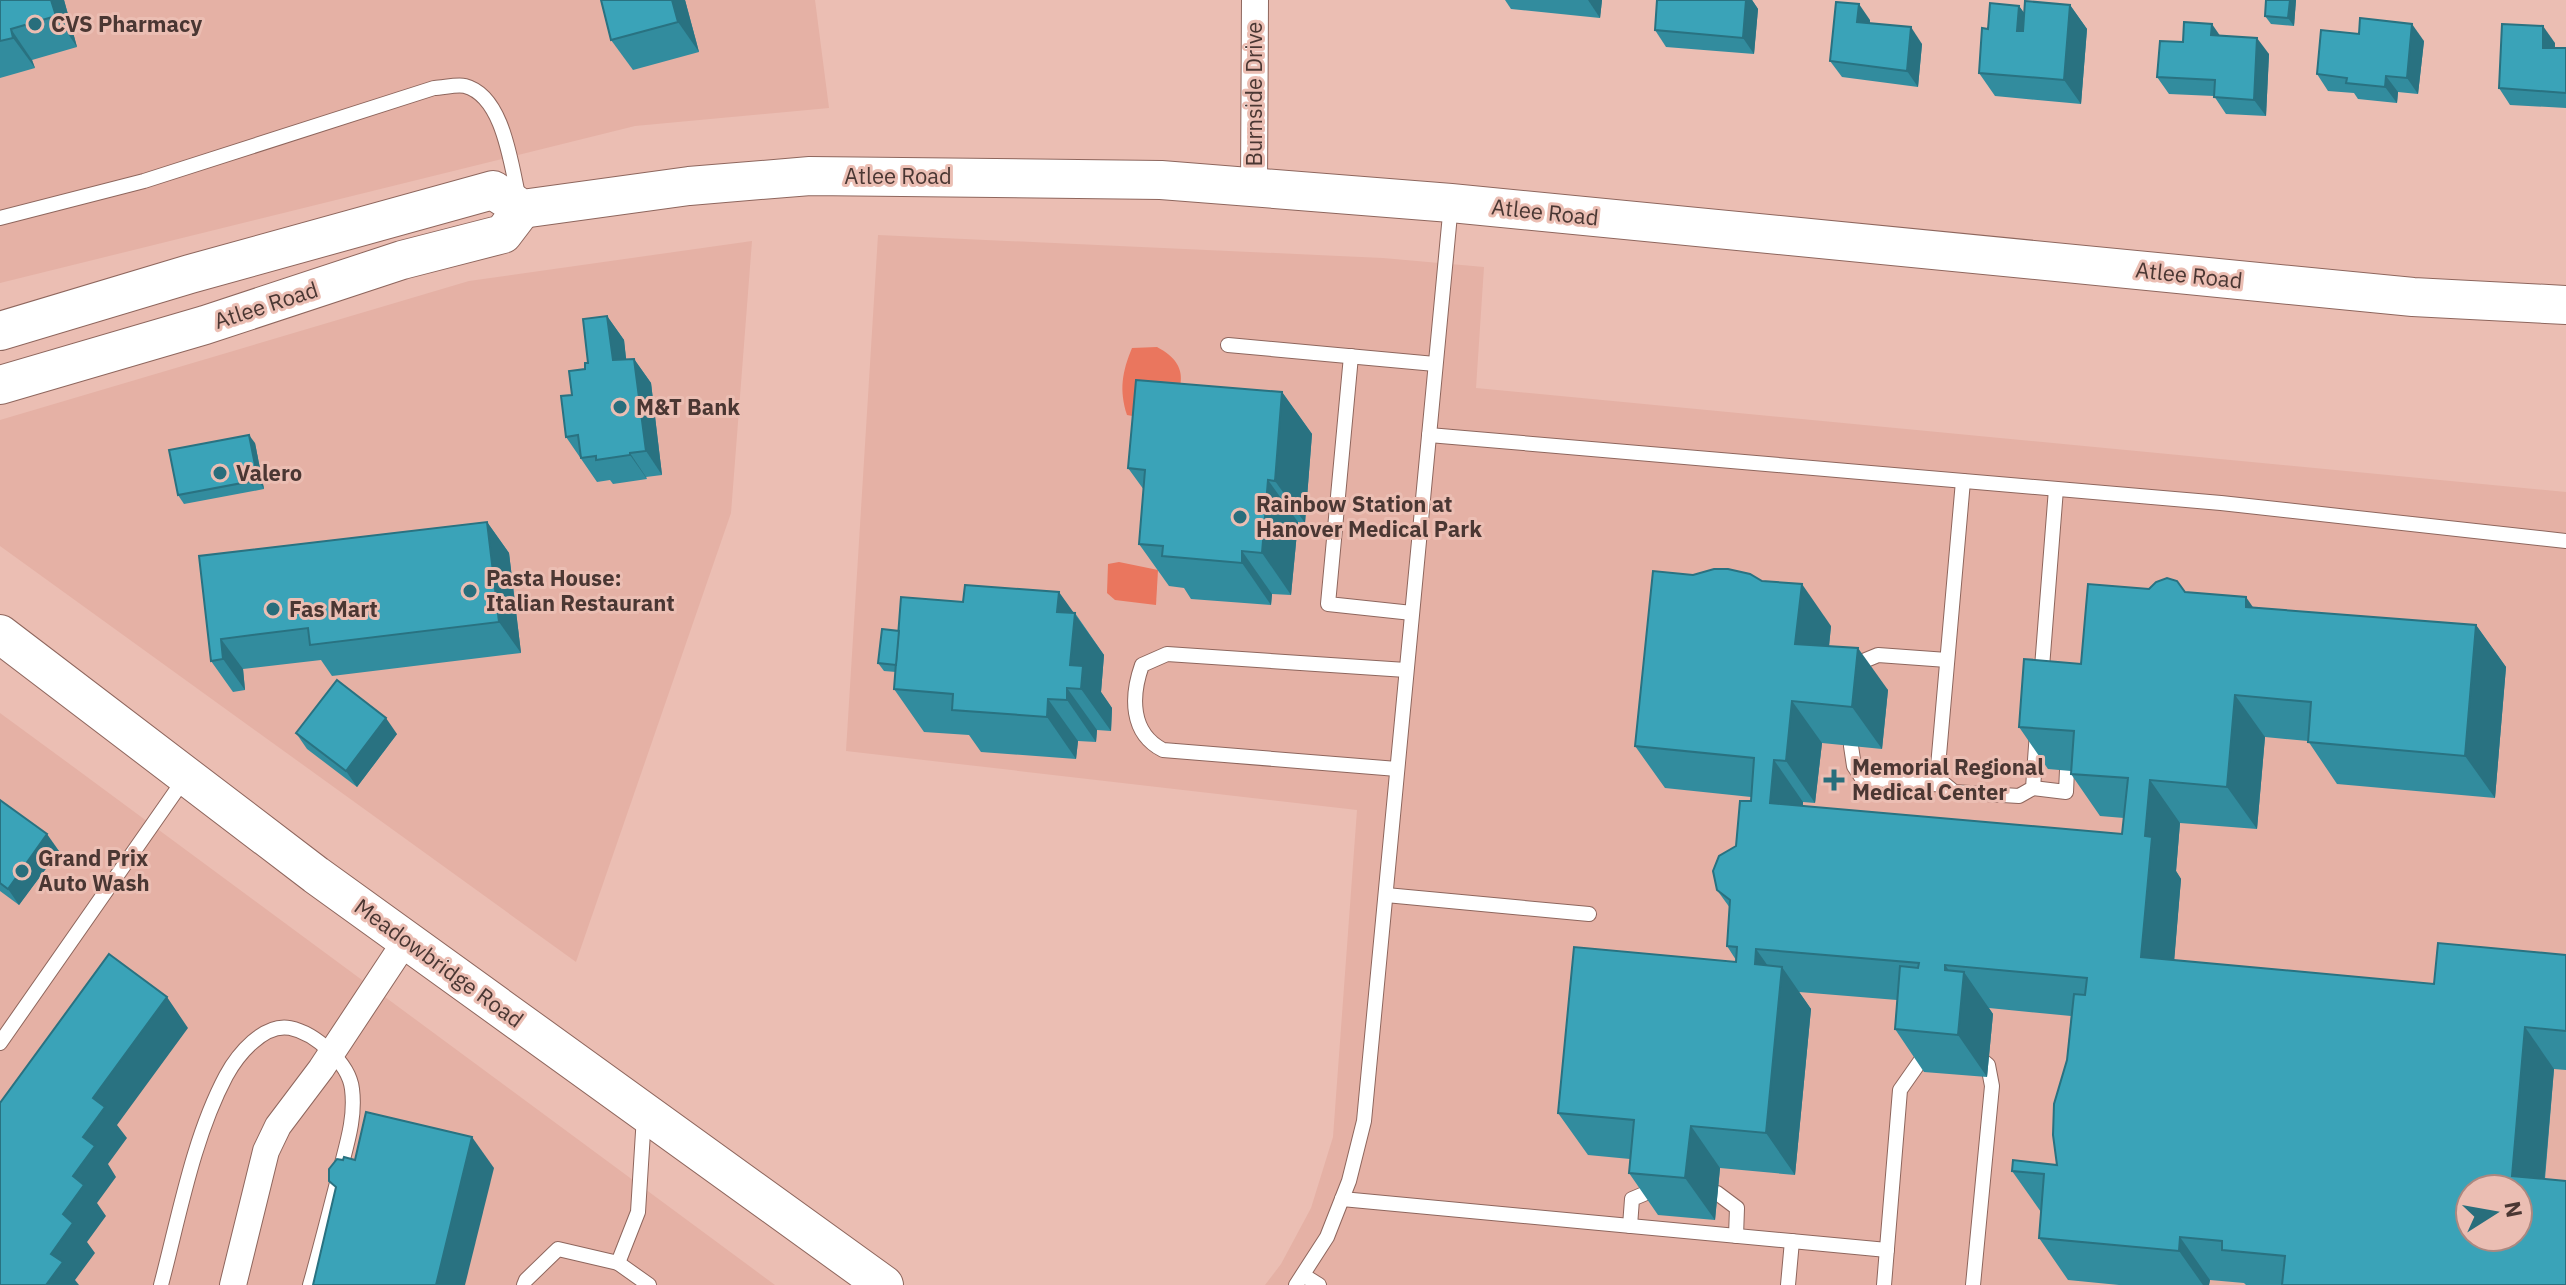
<svg xmlns="http://www.w3.org/2000/svg" width="2566" height="1285" font-family="'IBM Plex Sans',sans-serif">
<style>
.built{fill:#e5b1a5;fill-rule:evenodd}
.green{fill:#ea765e}
.lines{fill:none;stroke-linecap:round;stroke-linejoin:round}
.lane-casing{stroke:#8e665d;stroke-width:16}
.street-casing{stroke:#8e665d;stroke-width:28}
.secondary-casing{stroke:#8e665d;stroke-width:40}
.lane{stroke:#fff;stroke-width:14}
.street{stroke:#fff;stroke-width:26}
.secondary{stroke:#fff;stroke-width:38}
.wall{fill:#328c9e}
.shaded-wall{fill:#297281}
.building{fill:#3aa3b8;stroke:#297281;stroke-width:2;fill-rule:evenodd}
.poi-dot{fill:#286e7c;stroke:#ebbeb3;stroke-width:3}
.labels{text-anchor:middle;stroke-width:6;stroke-linejoin:round;paint-order:stroke}
.poi-label{font-size:22px;font-weight:bold;fill:#4a3733;stroke:#ebbeb3;text-anchor:start}
.street-label{font-size:22px;fill:#4a3733;stroke:#ebbeb3}
</style>
<rect width="100%" height="100%" fill="#ebbeb3"/>
<!-- built -->
<g class="built">
<path d="M0 0H815L829 108 635 126 0 283Z"/>
<path d="M878 235 1383 258 1484 267 1476 388 2566 492V1285H1265L1281 1264 1311 1208 1333 1137 1357 810 846 751ZM2470 1189H2518V1237H2470Z"/>
<path d="M752 241 731 513 576 962 0 546V420L469 281Z"/>
<path d="M0 713 75 768 775 1285H0Z"/>
</g>
<!-- green -->
<g class="green">
<path d="M1157 347C1195 367 1180 392 1165 422L1127 415C1119 390 1122 372 1132 348Z"/>
<path d="M1119 562 1158 570 1156 605 1115 600 1107 593 1108 564Z"/>
</g>
<g class="lines">
<defs>
<g id="lane">
<path d="M0 218 144 181 434 88C443 88 456 84 465 86 504 96 511 166 519 199"/>
<path d="M1228 345 1435 364"/>
<path d="M1351 356 1328 604 1412 613"/>
<path d="M1429 435 2221 503 2566 541"/>
<path d="M1963 481 1937 778 1954 792 2019 796 2033 788 2037 732"/>
<path d="M1859 673 1861 662 1878 655 1947 660"/>
<path d="M2041 680 2056 489"/>
<path d="M1851 746 1854 766 1862 778 1945 785"/>
<path d="M1397 769 1163 750C1130 733 1131 696 1142 665L1167 654 1406 670"/>
<path d="M2033 788 2066 792 2067 770"/>
<path d="M1386 895 1589 914"/>
<path d="M0 1043 185 778"/>
<path d="M1698 1191 1717 1193 1737 1208 1736 1236"/>
<path d="M1342 1199 1887 1250"/>
<path d="M1630 1226 1632 1199 1658 1188"/>
<path d="M618 1263 649 1285"/>
<path d="M1303 1275 1319 1285"/>
<path d="M161 1285C179 1217 193 1138 226 1076 238 1054 264 1023 290 1028 315 1033 349 1063 352 1089 356 1120 345 1149 338 1179 329 1214 320 1250 310 1285"/>
<path d="M524 1285 526 1280 558 1249 618 1263 638 1212 644 1116"/>
<path d="M1296 1285 1327 1237 1349 1181 1364 1121 1451 204"/>
<path d="M1788 1285 1792 1241"/>
<path d="M1884 1285 1900 1090 1926 1053 1930 1052"/>
<path d="M1973 1285 1992 1086 1988 1065 1974 1053"/>
</g>
<g id="street">
<path d="M1254 187 1255 0"/>
<path d="M233 1285 266 1151 278 1126 321 1069 407 939"/>
</g>
<g id="secondary">
<path d="M0 331 190 274 493 190 522 209 689 186 810 176 1161 180 1451 203 2413 297 2566 305"/>
<path d="M0 385 205 325 402 260 503 234 522 209"/>
<path d="M0 634 316 875 884 1285"/>
</g>
</defs>
<!-- lane casing -->
<use href="#lane" class="lane-casing"/>
<!-- street casing -->
<use href="#street" class="street-casing"/>
<!-- secondary casing -->
<use href="#secondary" class="secondary-casing"/>
<!-- lane -->
<use href="#lane" class="lane"/>
<!-- street -->
<use href="#street" class="street"/>
<!-- secondary -->
<use href="#secondary" class="secondary"/>
</g>
<!-- wall -->
<g class="wall">
<path d="M0 0H64L77 47 32 60 35 68 0 78Z"/>
<path d="M601 0H685L699 52 633 70 611 40Z"/>
<path d="M1505 0H1602L1600 18 1511 9Z"/>
<path d="M1657 0H1752L1758 9 1754 54 1666 47 1655 30Z"/>
<path d="M2266 0H2296L2294 26 2271 24 2265 16Z"/>
<path d="M2070 5 2087 29 2081 104 1995 96 1979 73 1988 29 2019 6 2024 13Z"/>
<path d="M1870 20V23L1922 44 1918 87 1842 77 1830 61Z"/>
<path d="M2220 36 2269 54 2266 116 2226 114 2214 96 2169 94 2157 77 2183 42Z"/>
<path d="M2424 41 2418 94 2398 92 2397 103 2358 99 2354 93 2328 91 2317 74Z"/>
<path d="M2555 43V48H2566V108L2510 105 2499 88Z"/>
<path d="M607 316 624 340 626 360 634 359 651 383 662 475 646 477 647 479 613 484 610 480 597 482 566 437 572 395 588 363Z"/>
<path d="M1282 392 1312 434 1305 523 1298 522 1291 595 1272 594 1271 605 1191 599 1184 588 1169 586 1139 544 1144 490 1128 468Z"/>
<path d="M255 443 264 489 184 504 178 495Z"/>
<path d="M487 522 509 553 521 653 332 676 321 660 243 669 245 690 233 692 211 661 199 556Z"/>
<path d="M2185 592 2253 608 2476 625 2506 667 2495 798 2337 784 2308 741 2265 737 2257 829 2180 823 2176 871 2181 879 2174 960 2434 984 2566 955V1070L2554 1069 2545 1179 2566 1285H2246L2244 1283 2210 1280 2209 1285H2119L2068 1280 2039 1238 2041 1212 2012 1171 2057 1165 2071 1016 1989 1008 1993 1014 1987 1077 1924 1072 1895 1029 1897 1000 1799 992 1811 1009 1795 1175 1720 1168 1715 1220 1658 1215 1629 1173 1630 1159 1588 1155 1558 1113 1736 962V960L1727 946 1730 908 1717 890 1736 846 1751 801V797L1665 788 1635 746 1831 626 1829 646 1888 690 1882 749 1822 743 1815 803 1803 802V806L2122 834 2124 818 2100 816 2071 774V771L2048 769 2019 727 2081 664Z"/>
<path d="M1075 613 1104 655 1101 692 1112 708 1111 731 1097 730 1096 742 1078 741 1076 759 981 752 969 735 924 732 894 689 896 672 884 671 878 663Z"/>
<path d="M296 733 397 734 357 787 307 749Z"/>
<path d="M0 800 59 851 19 905 0 891Z"/>
</g>
<!-- shaded-wall -->
<g class="shaded-wall">
<path d="M51 0H64L77 47 56 16Z"/>
<path d="M672 0H685L699 52 678 22Z"/>
<path d="M1588 0H1602L1600 18Z"/>
<path d="M1746 0H1752L1758 9 1754 54 1743 38Z"/>
<path d="M2290 0H2296L2294 26 2288 18Z"/>
<path d="M1859 4 1870 20 1869 38 1857 22Z"/>
<path d="M2070 5 2087 29 2081 104 2064 80Z"/>
<path d="M2019 6 2036 29 2034 55 2017 31Z"/>
<path d="M2212 24 2223 40 2211 35Z"/>
<path d="M2412 24 2424 41 2418 94 2407 78Z"/>
<path d="M2543 26 2555 43 2554 64 2543 48Z"/>
<path d="M1911 27 1922 44 1918 87 1907 71Z"/>
<path d="M11 29 32 60 35 68 13 38Z"/>
<path d="M2257 38 2269 54 2266 116 2254 100Z"/>
<path d="M2386 76 2398 92 2397 103 2385 87Z"/>
<path d="M607 316 624 340 629 384 613 360Z"/>
<path d="M634 359 651 383 662 475 646 451Z"/>
<path d="M1282 392 1312 434 1305 523 1275 481Z"/>
<path d="M249 435 255 443 264 489 258 480Z"/>
<path d="M630 453 646 477 647 479 630 455Z"/>
<path d="M1268 480 1298 522 1291 595 1262 553Z"/>
<path d="M487 522 509 553 521 653 499 622Z"/>
<path d="M1242 551 1272 594 1271 605 1242 563Z"/>
<path d="M1802 584 1831 626 1825 686 1795 644Z"/>
<path d="M1059 592 1104 655 1101 692 1112 708 1111 731 1081 689 1070 665 1057 612Z"/>
<path d="M2246 597 2275 639 2246 607Z"/>
<path d="M2476 625 2506 667 2495 798 2465 756Z"/>
<path d="M221 639 243 669 245 690 223 659Z"/>
<path d="M1858 648 1888 690 1882 749 1852 707Z"/>
<path d="M1067 688 1097 730 1096 742 1067 700Z"/>
<path d="M2235 695 2265 737 2257 829 2227 787Z"/>
<path d="M1048 699 1078 741 1076 759 1047 717Z"/>
<path d="M1792 701 1822 743 1815 803 1786 761Z"/>
<path d="M386 718 397 734 357 787 346 771Z"/>
<path d="M1774 760 1803 802 1800 845 1770 803Z"/>
<path d="M2150 780 2180 823 2176 871 2181 879 2171 999 2141 957 2145 836Z"/>
<path d="M47 834 59 851 19 905 8 889Z"/>
<path d="M1756 949 1780 983 1782 967 1811 1009 1795 1175 1766 1133 1755 964Z"/>
<path d="M1945 965 1962 989 1964 972 1993 1014 1987 1077 1958 1035 1945 970Z"/>
<path d="M167 997 188 1028 117 1125 127 1138 108 1164 116 1177 97 1203 106 1216 87 1242 95 1253 75 1280 79 1285H46L51 1254 93 1098Z"/>
<path d="M2525 1027 2554 1069 2541 1218 2512 1176Z"/>
<path d="M1691 1126 1720 1168 1715 1220 1685 1178Z"/>
<path d="M472 1137 494 1168 465 1285H436Z"/>
<path d="M2180 1237 2210 1280 2209 1285H2203L2179 1251Z"/>
</g>
<!-- building -->
<g class="building">
<path d="M0 0H51L56 16 11 29 13 38 0 41Z"/>
<path d="M601 0H672L678 22 611 40Z"/>
<path d="M1657 0H1746L1743 38 1655 30Z"/>
<path d="M2266 0H2290L2288 18 2265 16Z"/>
<path d="M2025 1 2070 5 2064 80 1979 73 1982 28 1988 29 1990 3 2019 6 2017 31H2023Z"/>
<path d="M1836 2 1859 4 1857 22 1911 27 1907 71 1830 61Z"/>
<path d="M2360 18 2412 24 2407 78 2386 76 2385 87 2346 83 2347 78 2317 74 2321 30 2359 34Z"/>
<path d="M2184 22 2212 24 2211 35 2257 38 2254 100 2214 97 2215 80 2157 77 2160 41 2183 42Z"/>
<path d="M2502 24 2543 26V48H2566V93L2499 88Z"/>
<path d="M607 316 613 360 634 359 646 451 630 453V455L596 460V456L581 458 578 435 566 437 561 396 572 395 569 371 585 369V363H588L583 319Z"/>
<path d="M1136 380 1282 392 1275 481 1268 480 1262 553 1242 551V563L1162 556 1163 546 1139 544 1145 470 1128 468Z"/>
<path d="M249 435 258 480 178 495 169 450Z"/>
<path d="M487 522 499 622 310 645 308 628 221 639 223 659 211 661 199 556Z"/>
<path d="M1714 569H1728L1750 574 1762 581 1802 584 1795 644 1858 648 1852 707 1792 701 1786 761 1774 760 1770 803 2122 834 2128 778 2071 774 2074 731 2019 727 2024 659 2081 664 2088 584 2149 589 2156 582 2167 578 2177 581 2185 592 2246 597V607L2476 625 2465 756 2308 742 2311 702 2235 695 2227 787 2150 780 2145 836 2152 837 2141 957 2434 984 2438 943 2566 955V1031L2525 1027 2512 1176 2566 1181V1285H2282L2285 1256 2222 1250V1241L2180 1237 2179 1251 2039 1238 2044 1174 2012 1171 2013 1160 2057 1165 2053 1135 2054 1104 2067 1060 2074 994 2085 995 2087 978 1945 965V970L1964 972 1958 1035 1895 1029 1900 966 1918 968 1919 963 1756 949 1755 964 1782 967 1766 1133 1691 1126 1685 1178 1629 1173 1634 1120 1558 1113 1574 947 1736 962 1737 947 1727 946 1730 900 1717 890 1713 871 1719 856 1736 846 1740 801H1751L1754 758 1635 746 1653 571 1693 575ZM2470 1189H2518V1237H2470Z"/>
<path d="M965 585 1059 592 1057 612 1075 613 1070 665 1083 666 1081 689 1067 688V700L1048 699 1047 717 952 710 953 694 894 689 901 597 963 602Z"/>
<path d="M882 629 899 631 896 665 878 663Z"/>
<path d="M337 680 386 718 346 771 296 733Z"/>
<path d="M0 800 47 834 8 889 0 883Z"/>
<path d="M109 954 167 997 93 1098 105 1107 83 1137 95 1146 73 1176 84 1185 63 1214 73 1223 51 1254 63 1262 46 1285H0V1103Z"/>
<path d="M366 1112 472 1137 436 1285H313L336 1187 329 1181V1169L337 1159 343 1160 344 1157 355 1160Z"/>
</g>
<!-- markers -->
<g class="poi-dot">
<circle cx="35" cy="24" r="8"/>
<circle cx="620" cy="407" r="8"/>
<circle cx="220" cy="473" r="8"/>
<circle cx="1240" cy="517" r="8"/>
<circle cx="470" cy="591" r="8"/>
<circle cx="273" cy="609" r="8"/>
<path d="M1830 768h8v8h8v8h-8v8h-8v-8h-8v-8h8z"/>
<circle cx="22" cy="871" r="8"/>
</g>
<g class="labels">
<!-- poi labels -->
<g class="poi-label">
<text x="51" y="32">CVS Pharmacy</text>
<text x="636" y="415">M&amp;T Bank</text>
<text x="236" y="481">Valero</text>
<text x="1256" y="512">Rainbow Station at<tspan x="1256" dy="25">Hanover Medical Park</tspan></text>
<text x="486" y="586">Pasta House:<tspan x="486" dy="25">Italian Restaurant</tspan></text>
<text x="289" y="617">Fas Mart</text>
<text x="1852" y="775">Memorial Regional<tspan x="1852" dy="25">Medical Center</tspan></text>
<text x="38" y="866">Grand Prix<tspan x="38" dy="25">Auto Wash</tspan></text>
</g>
<!-- street labels -->
<g class="street-label">
<text transform="translate(1254 94) rotate(-90)" y="8">Burnside Drive</text>
<text x="898" y="184">Atlee Road</text>
<text transform="translate(1545 212) rotate(6)" y="8">Atlee Road</text>
<text transform="translate(2189 275) rotate(6)" y="8">Atlee Road</text>
<text transform="translate(266 305) rotate(-18)" y="8">Atlee Road</text>
<text transform="translate(439 963) rotate(36)" y="8">Meadowbridge Road</text>
</g>
</g>
<!-- north arrow -->
<g transform="translate(2494 1213) rotate(79)"><circle r="38" fill="#ebbeb3" stroke="#ab8880" stroke-width="2"/>
<path d="M0-6L14 30L0 20L-14 30Z" fill="#286e7c"/>
<text y="-12" font-size="22" font-weight="bold" text-anchor="middle" fill="#4a3733">N</text>
</g>
</svg>
